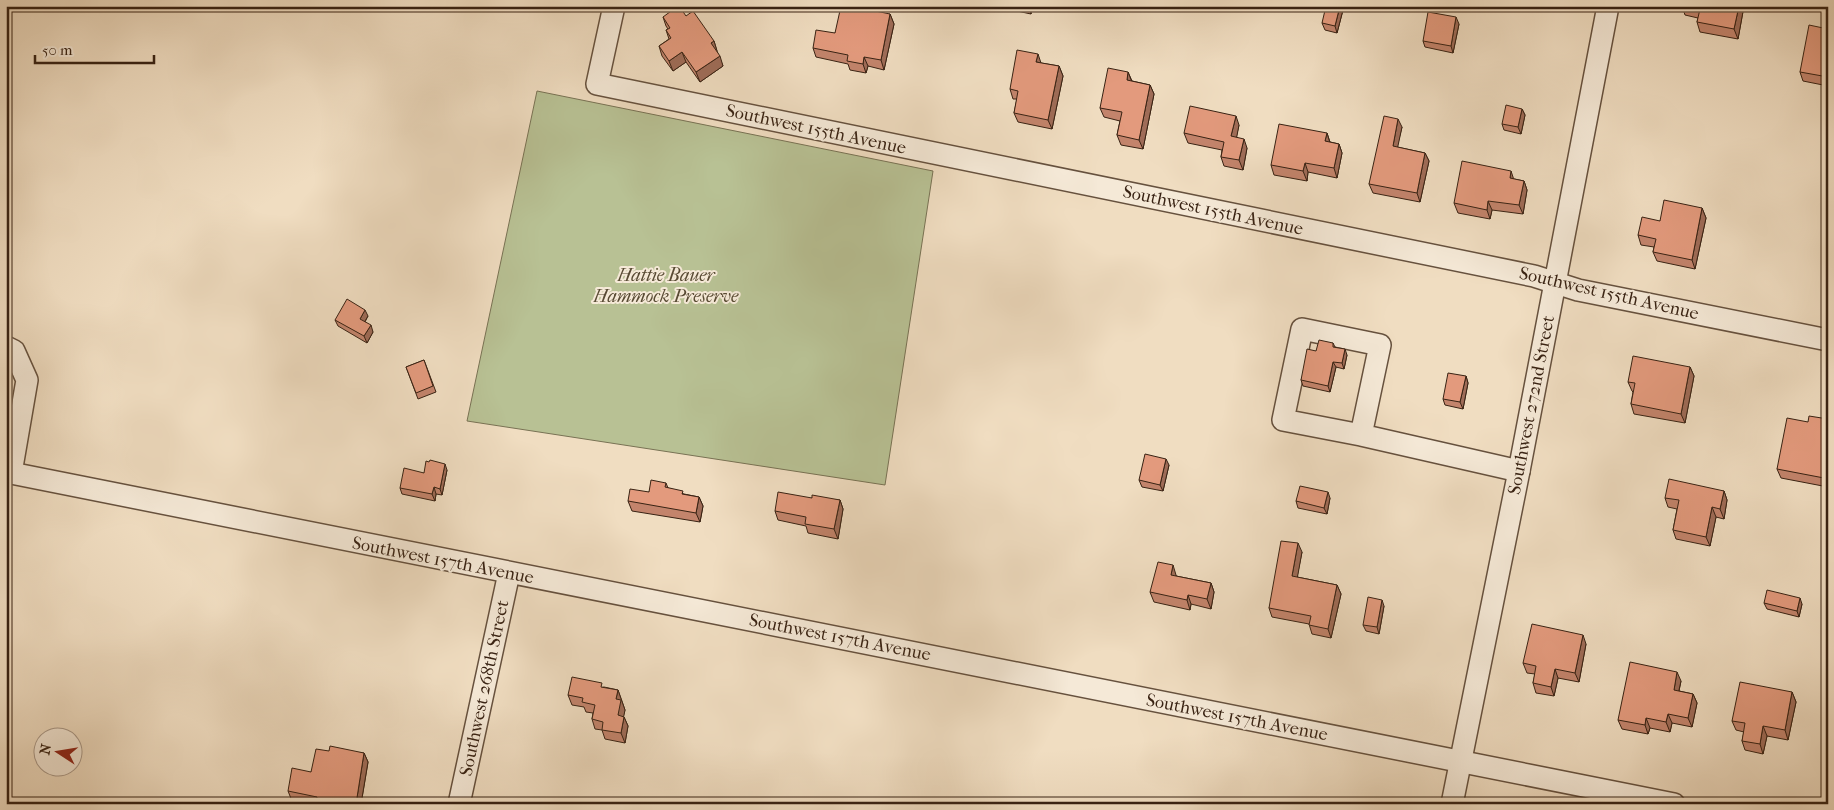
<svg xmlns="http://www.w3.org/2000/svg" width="1834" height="810" font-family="'IM FELL French Canon',serif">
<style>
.park{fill:#b8c194;stroke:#787254}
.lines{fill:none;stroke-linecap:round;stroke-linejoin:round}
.minor-casing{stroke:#66513e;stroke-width:24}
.minor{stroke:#f5e9d7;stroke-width:21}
.wall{fill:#c3846c;stroke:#382213}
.shaded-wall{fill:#9f6c58;stroke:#382213}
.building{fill:#e39a7d;stroke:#382213}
.labels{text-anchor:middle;stroke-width:4;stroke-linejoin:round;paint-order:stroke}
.street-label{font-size:18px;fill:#382213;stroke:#f5e9d7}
.park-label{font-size:18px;font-style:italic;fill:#584a33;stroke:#f5e9d7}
</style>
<rect width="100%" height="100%" fill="#f0ddc1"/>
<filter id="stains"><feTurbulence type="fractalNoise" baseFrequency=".004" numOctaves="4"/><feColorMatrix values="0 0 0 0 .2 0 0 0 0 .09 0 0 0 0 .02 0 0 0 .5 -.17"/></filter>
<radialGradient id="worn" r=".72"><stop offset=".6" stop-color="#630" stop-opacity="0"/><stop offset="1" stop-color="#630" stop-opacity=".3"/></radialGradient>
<!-- park -->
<path class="park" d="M537 91 933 171 885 485 467 421Z"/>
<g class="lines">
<defs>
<g id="minor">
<path d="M614 6 597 84 1534 276 1578 290 1828 340"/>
<path d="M6 347 14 351 27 380 11 473"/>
<path d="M1361 435 1380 345 1302 329 1283 420 1361 435 1519 471"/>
<path d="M6 472 1674 804"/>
<path d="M459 804 509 573"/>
<path d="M1452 804 1519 471 1608 6"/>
</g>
</defs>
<!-- minor casing -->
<use href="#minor" class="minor-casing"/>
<!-- minor -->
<use href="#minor" class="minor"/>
</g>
<!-- wall -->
<g class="wall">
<path d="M1032 6 1031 14 1017 11 1015 7Z"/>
<path d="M1682 6H1744L1738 39 1700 32 1697 22 1698 18 1685 15Z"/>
<path d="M1818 6H1828V8Z"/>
<path d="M1343 10 1337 33 1325 30 1322 23Z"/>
<path d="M890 14 894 24 884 70 868 66 866 73 850 70 848 64 816 57 813 48 835 33Z"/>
<path d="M686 16 714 41 717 51 723 66 700 82 686 62 673 71 662 56 659 46 669 39 666 30 668 29 666 26 663 17Z"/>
<path d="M1459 24 1453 53 1425 47 1423 41Z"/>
<path d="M1828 29V86L1803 81 1800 72Z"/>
<path d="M1041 63 1059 66 1063 76 1052 129 1018 122 1014 113 1017 99H1013L1010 89Z"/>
<path d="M1128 72 1132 81 1150 85 1154 94 1143 149 1121 145 1117 135 1120 121 1104 117 1100 108Z"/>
<path d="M1522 109 1525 115 1521 134 1504 130 1502 124Z"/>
<path d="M1239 125 1236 138 1247 148 1243 170 1224 166 1221 157 1222 150 1188 143 1184 133Z"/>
<path d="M1402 127 1397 147 1425 153 1429 161 1420 202 1373 193 1369 184Z"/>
<path d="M1327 133 1330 142 1339 144 1342 153 1337 178 1308 172 1307 181 1274 175 1271 165Z"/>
<path d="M1514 179 1524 181 1527 190 1523 214 1492 210 1490 219 1458 213 1454 203Z"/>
<path d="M1702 208 1706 218 1695 269 1657 261 1653 252 1654 247 1641 245 1638 235 1660 221Z"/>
<path d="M368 316 365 322 373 332 367 343 338 326 335 320Z"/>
<path d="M1333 343 1335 347 1347 355 1344 369 1336 367 1330 392 1303 386 1301 380 1316 351Z"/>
<path d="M424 360 436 392 418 399 406 367Z"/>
<path d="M1690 367 1694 376 1685 423 1634 414 1631 404 1633 392 1632 391 1628 382Z"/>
<path d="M1466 376 1468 383 1463 409 1445 405 1443 399Z"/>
<path d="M1808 422 1828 487 1781 478 1777 469Z"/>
<path d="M1169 465 1163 491 1142 487 1139 480Z"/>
<path d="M447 470 442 495 436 494 435 501 402 494 400 488 424 473Z"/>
<path d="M666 483 668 488 684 494 699 497 703 506 700 522 632 511 628 501 649 492Z"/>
<path d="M1724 491 1727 500 1724 519 1716 517 1710 546 1676 539 1673 530 1677 509 1668 507 1665 498Z"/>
<path d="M812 498 840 500 843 509 838 539 808 533 806 526 778 520 775 511Z"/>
<path d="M1330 498 1327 514 1298 508 1296 501Z"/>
<path d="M1302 552 1297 577 1337 585 1341 594 1331 638 1312 634 1309 624 1272 617 1269 608Z"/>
<path d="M1176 575V576L1211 583 1214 592 1211 609 1191 604 1190 610 1154 602 1150 592Z"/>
<path d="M1764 603 1802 604 1799 617 1767 609Z"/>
<path d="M1384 606 1379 634 1366 631 1363 625Z"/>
<path d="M1586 644 1579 682 1558 678 1554 696 1536 693 1533 683 1535 674 1527 673 1523 663Z"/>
<path d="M1681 681 1679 691 1693 694 1697 703 1692 727 1672 723 1670 732 1650 728 1648 734 1622 729 1618 720Z"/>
<path d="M604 687 618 690 625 710 623 717H624L628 726 625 743 605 739 602 730 595 729 592 719 593 713 586 712 584 707 572 705 568 695Z"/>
<path d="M1792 692 1796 702 1788 740 1767 736 1763 754 1745 750 1742 741 1744 732 1736 730 1732 721Z"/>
<path d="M329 751 364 753 368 762 361 804H307L292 801 288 791 311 772Z"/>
</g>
<!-- shaded-wall -->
<g class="shaded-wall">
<path d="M1031 6H1032L1031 14 1030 11Z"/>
<path d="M1340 6H1341L1343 10 1337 33 1335 26Z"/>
<path d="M1739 6H1744L1738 39 1734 29Z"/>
<path d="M890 14 894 24 884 70 881 60Z"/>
<path d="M1456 17 1459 24 1453 53 1451 46Z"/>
<path d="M714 41 717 51 715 53 711 43Z"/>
<path d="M682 52 686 62 673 71 669 61Z"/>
<path d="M1038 54 1041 63 1036 62Z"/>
<path d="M720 56 723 66 700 82 696 72Z"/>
<path d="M864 57 868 66 866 73 863 64Z"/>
<path d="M1059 66 1063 76 1052 129 1048 120Z"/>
<path d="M1128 72 1132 82 1127 80Z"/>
<path d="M1150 85 1154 94 1143 149 1139 140Z"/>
<path d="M1522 109 1525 115 1521 134 1518 127Z"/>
<path d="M1236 116 1239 125 1235 146 1231 136Z"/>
<path d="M1398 119 1402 127 1396 155 1393 146Z"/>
<path d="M1327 133 1330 143 1325 141Z"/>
<path d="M1244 139 1247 148 1243 170 1239 160Z"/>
<path d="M1339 144 1342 153 1337 178 1334 168Z"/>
<path d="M1425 153 1429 161 1420 202 1417 193Z"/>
<path d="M1305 163 1308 172 1307 181 1303 171Z"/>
<path d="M1511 171 1514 180 1510 178Z"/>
<path d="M1524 181 1527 190 1523 214 1519 205Z"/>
<path d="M1488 201 1492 210 1490 219 1487 210Z"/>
<path d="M1702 208 1706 218 1695 269 1692 260Z"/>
<path d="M7 277 11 287 9 294 11 299 6 323V283Z"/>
<path d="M365 310 368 316 362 326 360 319Z"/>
<path d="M371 325 373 332 367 343 364 336Z"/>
<path d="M1345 349 1347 355 1344 369 1342 363Z"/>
<path d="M1333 362 1336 367 1330 392 1328 386Z"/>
<path d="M1690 367 1694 376 1685 423 1681 414Z"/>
<path d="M1466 376 1468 383 1463 409 1460 402Z"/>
<path d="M1166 459 1169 465 1163 491 1160 485Z"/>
<path d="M1828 460V487L1824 478Z"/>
<path d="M445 464 447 470 442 495 440 489Z"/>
<path d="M434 487 436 494 435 501 432 494Z"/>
<path d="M1724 491 1727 500 1724 519 1720 509Z"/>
<path d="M1328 492 1330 498 1327 514 1324 508Z"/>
<path d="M699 497 703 506 700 522 696 513Z"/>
<path d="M840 500 843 509 838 539 834 529Z"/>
<path d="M1712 507 1716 517 1710 546 1706 537Z"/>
<path d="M1298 543 1302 552 1296 585 1292 576Z"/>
<path d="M1173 565 1176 575 1174 584 1171 575Z"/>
<path d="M1211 583 1214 592 1211 609 1207 599Z"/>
<path d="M1337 585 1341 594 1331 638 1328 629Z"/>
<path d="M1188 595 1191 604 1190 610 1187 600Z"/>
<path d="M1800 598 1802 604 1799 617 1797 611Z"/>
<path d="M1382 600 1384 606 1379 634 1377 627Z"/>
<path d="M1583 635 1586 644 1579 682 1575 673Z"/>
<path d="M1555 669 1558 678 1554 696 1551 687Z"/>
<path d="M1677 672 1681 681 1677 699 1674 690Z"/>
<path d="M618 690 625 710 622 725 618 715 616 699Z"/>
<path d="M1792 692 1796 702 1788 740 1785 730Z"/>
<path d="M1693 694 1697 703 1692 727 1688 718Z"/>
<path d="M1668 714 1672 723 1670 732 1666 722Z"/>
<path d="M624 717 628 726 625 743 621 733Z"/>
<path d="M1646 718 1650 728 1648 734 1645 725Z"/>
<path d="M1763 726 1767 736 1763 754 1760 744Z"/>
<path d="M364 753 368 762 361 804H356Z"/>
</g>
<!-- building -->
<g class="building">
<path d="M678 6H679L686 16 693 11 714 41 711 43 720 56 696 72 682 52 669 61 659 46 671 38 666 30 670 28 663 17Z"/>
<path d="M841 6H852L890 14 881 60 864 57 863 64 847 61 848 55 813 48 816 30 835 33Z"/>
<path d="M1016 6H1031L1030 11 1015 7Z"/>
<path d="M1326 6H1340L1335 26 1322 23Z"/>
<path d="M1685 6H1739L1734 29 1697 22 1700 9Z"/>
<path d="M1428 12 1456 17 1451 46 1423 41Z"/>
<path d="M1809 25 1828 29V77L1800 72Z"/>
<path d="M1017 50 1038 54 1036 62 1059 66 1048 120 1014 113 1018 91 1010 89Z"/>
<path d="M1108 68 1128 72 1127 80 1150 85 1139 140 1117 135 1122 112 1100 108Z"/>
<path d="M1506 105 1522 109 1518 127 1502 124Z"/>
<path d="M1190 106 1236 116 1231 136 1244 139 1239 160 1221 157 1224 142 1184 133Z"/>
<path d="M1384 116 1398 119 1393 146 1425 153 1417 193 1369 184Z"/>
<path d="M1279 124 1327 133 1325 141 1339 144 1334 168 1305 163 1303 171 1271 165Z"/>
<path d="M1462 161 1511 171 1510 178 1524 181 1519 205 1488 201 1487 210 1454 203Z"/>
<path d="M1664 200 1702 208 1692 260 1653 252 1656 239 1638 235 1642 217 1660 221Z"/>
<path d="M347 299 365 310 360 319 371 325 364 336 335 320Z"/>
<path d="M1319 340 1333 343V347L1345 349 1342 363 1333 362 1328 386 1301 380 1307 349 1316 351Z"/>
<path d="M1633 356 1690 367 1681 414 1631 404 1635 383 1628 382Z"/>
<path d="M424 360 433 386 416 393 406 367Z"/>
<path d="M1448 373 1466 376 1460 402 1443 399Z"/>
<path d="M1809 416 1828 419V460L1824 478 1777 469 1787 418 1808 422Z"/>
<path d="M1145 454 1166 459 1160 485 1139 480Z"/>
<path d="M430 460 445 464 440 489 434 487 432 494 400 488 404 468 424 473 426 461 429 462Z"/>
<path d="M1669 479 1724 491 1720 509 1712 507 1706 537 1673 530 1679 500 1665 498Z"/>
<path d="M651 480 666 483 665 487 683 491 682 494 699 497 696 513 628 501 630 489 649 492Z"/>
<path d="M1300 486 1328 492 1324 508 1296 501Z"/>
<path d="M778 492 812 498V495L840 500 834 529 805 524 806 517 775 511Z"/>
<path d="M1281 541 1298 543 1292 576 1337 585 1328 629 1309 625 1311 616 1269 608Z"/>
<path d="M1158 562 1173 565 1171 575 1211 583 1207 599 1188 595 1187 600 1150 592Z"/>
<path d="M1767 590 1800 598 1797 611 1764 603Z"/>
<path d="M1368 597 1382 600 1377 627 1363 625Z"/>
<path d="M1532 624 1583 635 1575 673 1555 669 1551 687 1533 683 1536 666 1523 663Z"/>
<path d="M1630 662 1677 672 1674 690 1693 694 1688 718 1668 714 1666 722 1646 718 1645 725 1618 720Z"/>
<path d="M572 677 602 683 601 687 618 690 616 699 621 700 618 715 624 717 621 733 602 730 603 722 592 719 595 705 582 702 583 698 568 695Z"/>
<path d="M1740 682 1792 692 1785 730 1763 726 1760 744 1742 741 1745 723 1732 721Z"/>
<path d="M330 746 364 753 356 804H349L338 802 337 804H316L317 797 288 791 292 768 311 772 316 749 329 751Z"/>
</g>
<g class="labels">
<!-- street labels -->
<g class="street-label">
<text transform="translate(816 129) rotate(12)" y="6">Southwest 155th Avenue</text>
<text transform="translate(1213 210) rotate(12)" y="6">Southwest 155th Avenue</text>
<text transform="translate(1609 293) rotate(13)" y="6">Southwest 155th Avenue</text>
<text transform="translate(1531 405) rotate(-79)" y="6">Southwest 272nd Street</text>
<text transform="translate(443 560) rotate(11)" y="6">Southwest 157th Avenue</text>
<text transform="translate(840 637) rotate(11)" y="6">Southwest 157th Avenue</text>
<text transform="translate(484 688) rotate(-78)" y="6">Southwest 268th Street</text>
<text transform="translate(1237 717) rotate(11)" y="6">Southwest 157th Avenue</text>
</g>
<!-- park labels -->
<g class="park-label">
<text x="666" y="281">Hattie Bauer<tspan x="666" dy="21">Hammock Preserve</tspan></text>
</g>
</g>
<!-- margin -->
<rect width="1834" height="810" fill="none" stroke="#f0ddc1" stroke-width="25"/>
<rect x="8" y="8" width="1819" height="795" fill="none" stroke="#382213" stroke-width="2.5"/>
<rect x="12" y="12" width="1809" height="785" fill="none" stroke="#382213"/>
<!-- north arrow -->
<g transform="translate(58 752) rotate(282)"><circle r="24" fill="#f5e9d7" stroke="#a99989"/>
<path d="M0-4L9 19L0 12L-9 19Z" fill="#8f2418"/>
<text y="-8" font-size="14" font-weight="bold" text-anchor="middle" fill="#382213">N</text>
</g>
<!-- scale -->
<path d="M35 55v8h119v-8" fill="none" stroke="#382213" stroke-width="2.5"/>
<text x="42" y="55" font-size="15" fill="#382213" stroke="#f5e9d7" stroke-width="4" paint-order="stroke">50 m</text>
<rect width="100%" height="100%" filter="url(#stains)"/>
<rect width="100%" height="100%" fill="url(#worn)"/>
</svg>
